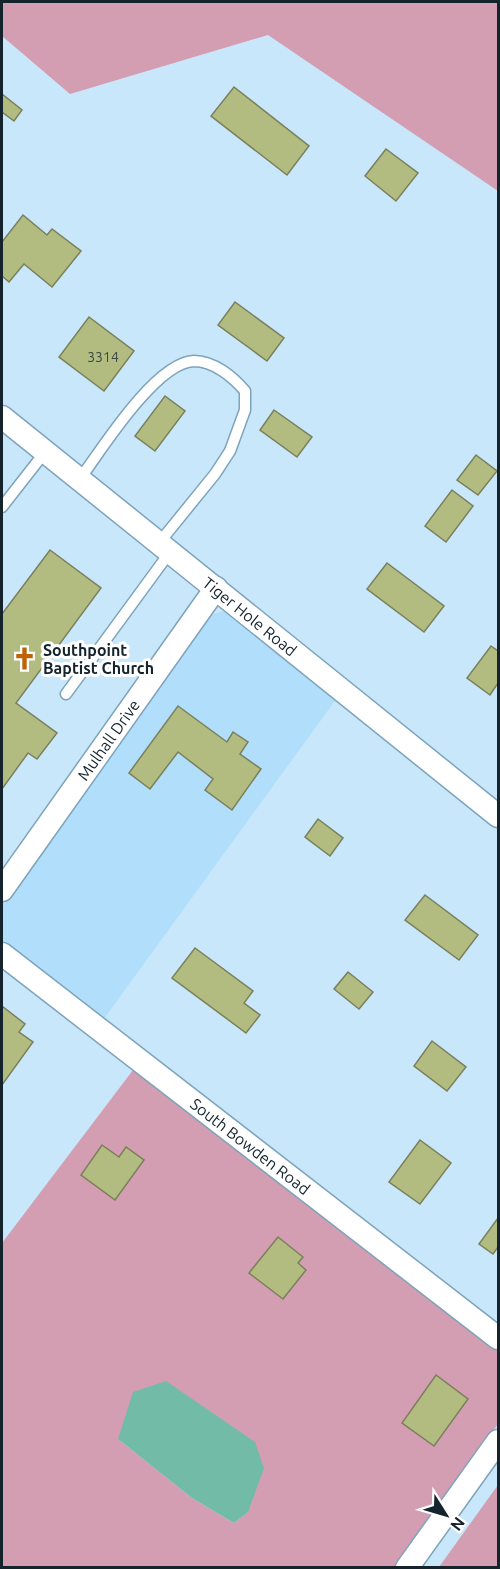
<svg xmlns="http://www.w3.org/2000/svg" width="500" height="1569" font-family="Ubuntu,sans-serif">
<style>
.built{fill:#b1dffb}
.green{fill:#d49eb2;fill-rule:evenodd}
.water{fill:#71bba7}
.building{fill:#b3bc80;stroke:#7a7f5c;stroke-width:1.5}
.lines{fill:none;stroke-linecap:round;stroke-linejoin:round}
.service-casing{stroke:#7ea3ba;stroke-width:13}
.minor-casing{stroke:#7ea3ba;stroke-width:25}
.service{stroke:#fff;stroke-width:10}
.minor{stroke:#fff;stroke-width:22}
.labels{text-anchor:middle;stroke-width:6;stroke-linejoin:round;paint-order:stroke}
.number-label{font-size:14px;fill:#3c4941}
.street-label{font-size:16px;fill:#14232c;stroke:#fff}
.poi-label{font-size:16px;font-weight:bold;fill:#14232c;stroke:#fff;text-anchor:start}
</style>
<rect width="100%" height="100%" fill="#c8e7fa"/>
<!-- built -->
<path class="built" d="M225 611 337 698 101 1023 2 945V905L199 629 213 614Z"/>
<!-- green -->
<g class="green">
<path d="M2 2H498V191L268 35 70 94 2 36Z"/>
<path d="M133 1070 498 1350V1424L395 1567H2V1243ZM118 1439 248 1512 234 1523 192 1498Z"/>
<path d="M498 1485V1567H439Z"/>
</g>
<!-- water -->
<path class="water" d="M166 1381 255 1442 264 1468 248 1512 234 1523 192 1498 118 1439 133 1392Z"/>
<!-- building -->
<g class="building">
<path d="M234 87 309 146 287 175 211 116Z"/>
<path d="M2 94 22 110 14 121 2 112Z"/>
<path d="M386 149 418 173 396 201 365 176Z"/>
<path d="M23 215 47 235 52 229 81 251 52 287 24 264 9 282 2 276V242Z"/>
<path d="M235 302 284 338 267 361 218 325Z"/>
<path d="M89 317 134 351 104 391 59 357Z"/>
<path d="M165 396 185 411 155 451 135 436Z"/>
<path d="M274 410 312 437 297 457 260 430Z"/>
<path d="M476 455 497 471 478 495 457 480Z"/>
<path d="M452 490 473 506 446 542 425 526Z"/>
<path d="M50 550 101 588 16 703 57 733 37 759 28 753 2 789V614Z"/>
<path d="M387 563 444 606 424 632 367 589Z"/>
<path d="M491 646 498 651V683L490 695 467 678Z"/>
<path d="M178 706 227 742 233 732 248 742 240 754 261 769 232 810 205 790 213 779 178 752 150 789 129 773Z"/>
<path d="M318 819 343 838 330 856 305 837Z"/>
<path d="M425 895 478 935 459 960 405 920Z"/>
<path d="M195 948 253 991 244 1003 260 1015 246 1033 172 978Z"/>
<path d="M348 972 373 992 359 1009 334 989Z"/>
<path d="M2 1006 25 1024 19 1032 33 1042 2 1085Z"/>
<path d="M432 1041 466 1067 447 1091 414 1066Z"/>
<path d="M420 1140 451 1163 420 1204 389 1182Z"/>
<path d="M102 1145 119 1157 126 1147 144 1160 115 1200 81 1175Z"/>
<path d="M498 1218V1247L493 1254 479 1244Z"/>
<path d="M278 1237 303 1257 298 1263 306 1270 283 1299 249 1273Z"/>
<path d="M436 1375 468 1399 434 1446 402 1423Z"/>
</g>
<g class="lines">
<defs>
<g id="service">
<path d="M80 479C101 450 156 362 194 361 214 361 233 377 245 391V410L230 451 215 474 159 543"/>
<path d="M2 507 45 452"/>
<path d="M66 694 170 552"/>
</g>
<g id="minor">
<path id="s1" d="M2 417 498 816"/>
<path id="s2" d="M2 890 216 588"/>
<path id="s3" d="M2 954 498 1338"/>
<path d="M407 1568 498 1441"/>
</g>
</defs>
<!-- service casing -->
<use href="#service" class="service-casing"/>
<!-- minor casing -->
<use href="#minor" class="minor-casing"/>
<!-- service -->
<use href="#service" class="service"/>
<!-- minor -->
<use href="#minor" class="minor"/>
</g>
<!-- icons -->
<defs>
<symbol id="church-bare" viewBox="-9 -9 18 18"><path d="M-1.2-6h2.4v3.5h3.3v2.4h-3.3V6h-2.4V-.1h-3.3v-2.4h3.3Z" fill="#bc6207" stroke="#fff" stroke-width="2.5" paint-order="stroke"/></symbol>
</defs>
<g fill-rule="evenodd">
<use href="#church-bare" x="8" y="642" width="33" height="33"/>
</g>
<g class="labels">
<!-- number labels -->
<g class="number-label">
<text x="103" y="362">3314</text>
</g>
<!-- street labels -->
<g class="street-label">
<text dy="6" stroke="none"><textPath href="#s1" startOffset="318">Tiger Hole Road</textPath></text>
<text dy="6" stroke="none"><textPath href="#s2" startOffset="184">Mulhall Drive</textPath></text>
<text dy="6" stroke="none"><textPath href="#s3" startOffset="314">South Bowden Road</textPath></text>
</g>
<!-- poi labels -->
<g class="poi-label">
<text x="43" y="656">Southpoint<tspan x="43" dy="18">Baptist Church</tspan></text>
</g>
</g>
<!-- border -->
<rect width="500" height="1569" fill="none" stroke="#14232c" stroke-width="6"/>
<!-- north arrow -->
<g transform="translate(446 1515) rotate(127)" stroke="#ffffff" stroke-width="4.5" paint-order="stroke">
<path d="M0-4.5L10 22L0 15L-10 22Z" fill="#14232c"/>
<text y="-9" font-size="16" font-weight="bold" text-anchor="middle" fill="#14232c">N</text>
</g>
</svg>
